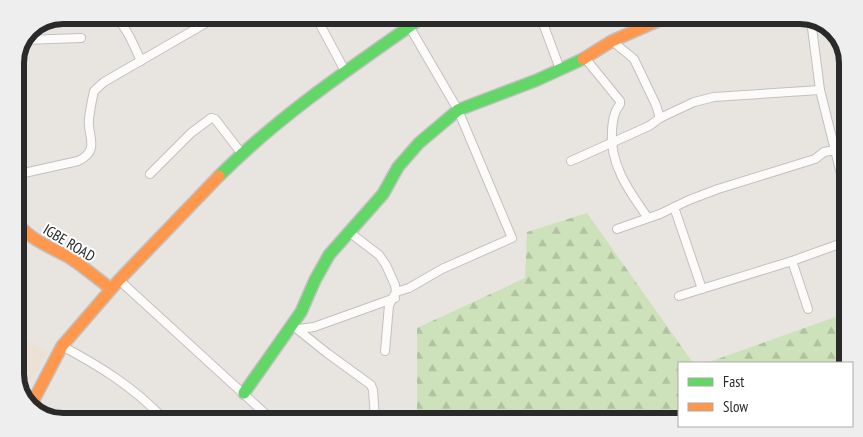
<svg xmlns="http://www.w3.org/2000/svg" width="863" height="437" font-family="'PT Sans Narrow',sans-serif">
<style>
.education{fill:#ebe2d5}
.forest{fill:url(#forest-firs)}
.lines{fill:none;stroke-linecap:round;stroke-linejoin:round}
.street-casing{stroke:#c2c1c1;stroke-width:10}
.fast-casing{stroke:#c2c1c1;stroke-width:14}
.slow-casing{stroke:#c2c1c1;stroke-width:14}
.street{stroke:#fcfbfa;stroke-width:8}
.fast{stroke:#63d668;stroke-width:11}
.slow{stroke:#ff974d;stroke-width:11}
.labels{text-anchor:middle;stroke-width:4;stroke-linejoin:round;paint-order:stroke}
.street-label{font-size:15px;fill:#2a2a2a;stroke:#fff}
.rim{fill:none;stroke:#2a2a2a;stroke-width:6}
</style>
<defs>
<pattern id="forest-firs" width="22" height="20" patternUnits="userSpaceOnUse" patternTransform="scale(1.25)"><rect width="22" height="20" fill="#cde2ba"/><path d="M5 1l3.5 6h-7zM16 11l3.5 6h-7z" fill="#b0c2a0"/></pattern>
</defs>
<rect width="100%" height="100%" fill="#e8e4e0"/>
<!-- education -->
<path class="education" d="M15 334 49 352 28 383 23 399 15 378Z"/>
<!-- forest -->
<g class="forest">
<path d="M587 213 693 363H679V421L429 420 417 410V328L525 278 527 232Z"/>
<path d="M845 271 844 363H706L841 315 842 292 840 273Z"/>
</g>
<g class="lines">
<defs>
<g id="street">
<path d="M113 15C127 27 133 44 141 61"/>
<path d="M316 17 345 71"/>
<path d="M541 18 560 69"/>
<path d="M811 20 820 90 846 194"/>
<path d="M24 40 81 38"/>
<path d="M612 41 634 59 656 105 660 118"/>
<path d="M585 58 620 101V104C614 112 613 119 612 130 609 164 629 191 648 218"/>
<path d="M571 161 649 126 660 118 694 102 714 97 820 90"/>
<path d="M150 174 191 133 211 118 215 119 242 154"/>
<path d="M15 175 78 161C101 150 87 136 89 119 90 110 92 100 94 91L104 82 218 16"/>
<path d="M674 207 702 289"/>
<path d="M617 229 660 214 689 200 718 189 815 159 824 152 847 148"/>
<path d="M349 232 379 255 386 265 395 285 396 292 389 305 385 351"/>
<path d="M792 261 808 309"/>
<path d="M119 280 271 419"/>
<path d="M396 292 409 288 442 269 512 238 458 110 409 26"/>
<path d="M679 296 792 261 845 242"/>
<path d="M292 325 327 353 371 385 373 390 375 419"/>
<path d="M298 329 314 327 395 298"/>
<path d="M62 346C101 367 132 386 163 418"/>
</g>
<g id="fast">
<path d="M219 176C280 115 353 66 423 17"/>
<path d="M244 393 301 312 315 280 329 255 383 194 398 167 419 143 458 110 537 80 583 59"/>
</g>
<g id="slow">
<path d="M583 59 612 41 662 19"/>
<path d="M15 220C29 240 49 246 70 258 84 267 97 278 111 289"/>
<path d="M30 407 62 346 119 280 219 176"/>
</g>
</defs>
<!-- street casing -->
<use href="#street" class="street-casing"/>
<!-- fast casing -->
<use href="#fast" class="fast-casing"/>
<!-- slow casing -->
<use href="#slow" class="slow-casing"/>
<!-- street -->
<use href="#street" class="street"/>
<!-- fast -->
<use href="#fast" class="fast"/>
<!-- slow -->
<use href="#slow" class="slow"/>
</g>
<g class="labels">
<!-- street labels -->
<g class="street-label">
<text transform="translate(69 243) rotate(31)" y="5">IGBE ROAD</text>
</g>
</g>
<!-- crop -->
<path d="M0 0H863V437H0ZM63 24H800A39 39 0 0 1 839 63V374A39 39 0 0 1 800 413H63A39 39 0 0 1 24 374V63A39 39 0 0 1 63 24Z" fill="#eee" fill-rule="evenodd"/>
<path class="rim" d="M63 24H800A39 39 0 0 1 839 63V374A39 39 0 0 1 800 413H63A39 39 0 0 1 24 374V63A39 39 0 0 1 63 24Z"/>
<!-- legend -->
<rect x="678" y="362" width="175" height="65" fill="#ffffff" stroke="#aaaaaa"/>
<rect x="688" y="378" width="25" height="8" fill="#63d668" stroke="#aaaaaa"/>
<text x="723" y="387" font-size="15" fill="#2a2a2a">Fast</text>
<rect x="688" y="403" width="25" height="8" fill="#ff974d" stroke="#aaaaaa"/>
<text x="723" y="412" font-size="15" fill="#2a2a2a">Slow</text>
</svg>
